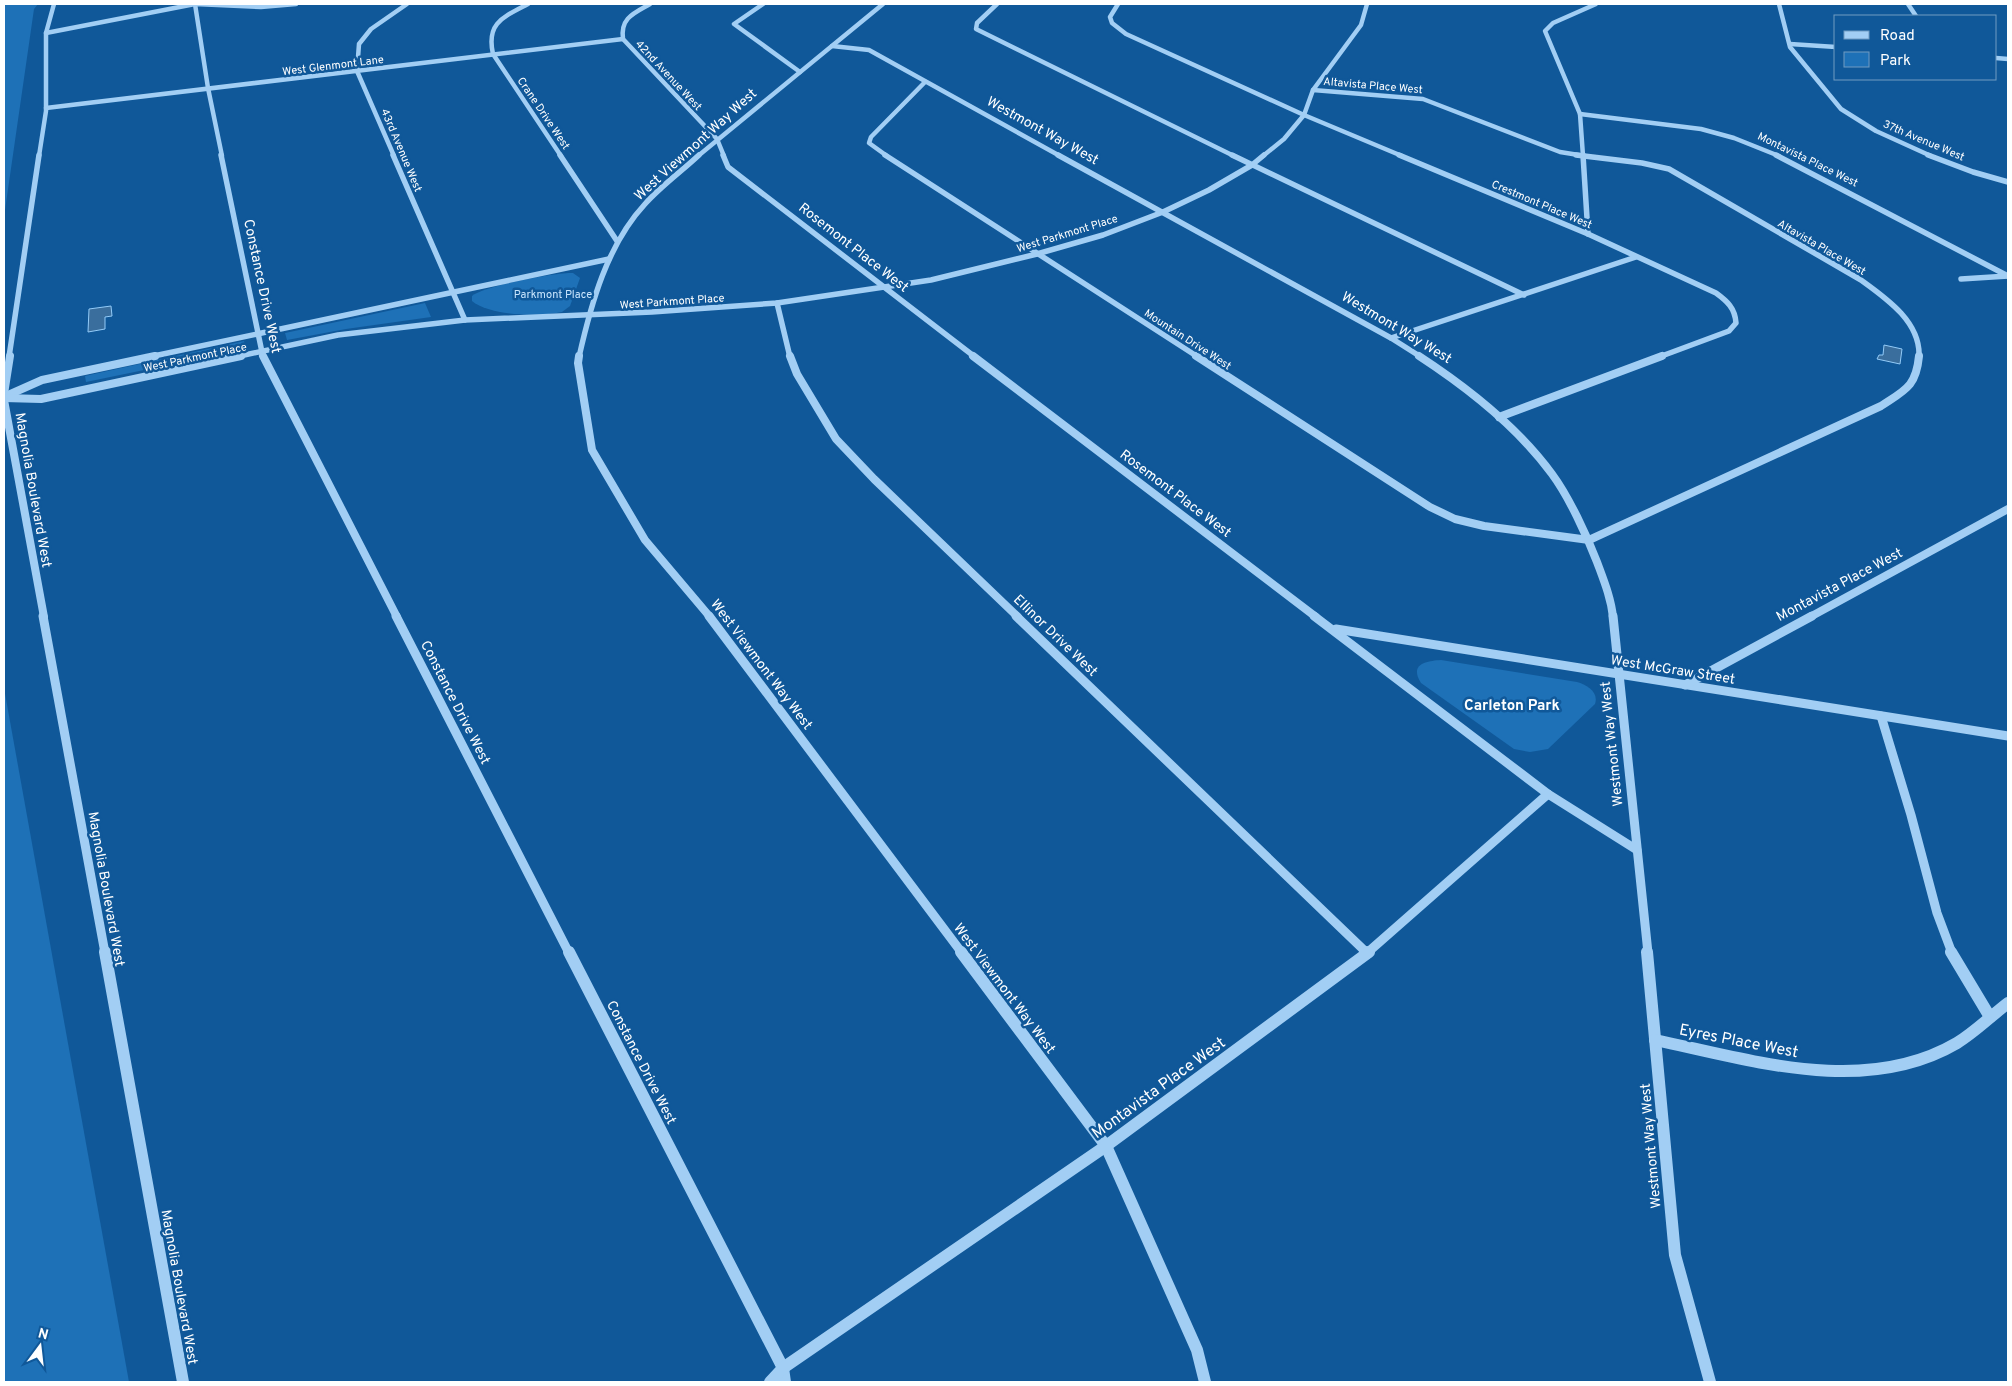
<svg xmlns="http://www.w3.org/2000/svg" width="2012" height="1386" font-family="Overpass,sans-serif">
<style>
.green{fill:#1e71b7}
.water{fill:#3a6e9d;stroke:#93cbf8}
.lines{fill:none;stroke-linecap:round;stroke-linejoin:round}
.minor-far4{stroke:#a2cef4;stroke-width:4.5}
.minor-far3{stroke:#a2cef4;stroke-width:5.5}
.minor-far2{stroke:#a2cef4;stroke-width:8}
.minor-far1{stroke:#a2cef4;stroke-width:9}
.minor{stroke:#a2cef4;stroke-width:12}
.labels{text-anchor:middle;stroke-width:5;stroke-linejoin:round;paint-order:stroke}
.far-street-label{font-size:11px;fill:#fff;stroke:#105899}
.far-park-label{font-size:11px;fill:#cae6fe;stroke:#105899}
.street-label{font-size:14px;fill:#fff;stroke:#105899}
.neighbourhood-label{font-size:15px;font-weight:bold;fill:#fff;stroke:#105899}
.near-street-label{font-size:16px;fill:#fff;stroke:#105899}
</style>
<rect width="100%" height="100%" fill="#105899"/>
<!-- green -->
<g class="green">
<path d="M4 4H38L34 9 4 217Z"/>
<path d="M573 273 580 278 570 306 562 312C539 317 490 316 472 301V296C484 286 557 272 573 273Z"/>
<path d="M425 303 431 317 346 329 287 340 285 333Z"/>
<path d="M244 341 246 349 86 382 85 376Z"/>
<path d="M1441 660 1577 682C1587 685 1599 692 1595 704L1548 749 1530 752 1514 749 1421 683C1409 664 1426 661 1441 660Z"/>
<path d="M4 688 129 1382H4Z"/>
</g>
<!-- water -->
<g class="water">
<path d="M111 306 112 316 105 317V329L88 332 89 309Z"/>
<path d="M1884 345 1902 349 1900 364 1877 359 1879 355H1883Z"/>
</g>
<g class="lines">
<!-- minor-far4 -->
<g class="minor-far4">
<path d="M195 4 208 88 222 156"/>
<path d="M528 4C503 17 486 23 493 54L561 156"/>
<path d="M650 4C634 13 620 18 623 39L717 139 724 156"/>
<path d="M763 4 734 24 800 72"/>
<path d="M997 4 977 23 976 29 1234 156"/>
<path d="M1118 4 1110 17 1112 23 1126 34 1304 115 1402 156"/>
<path d="M1779 4 1790 47 1841 109 1876 131 1931 156"/>
<path d="M1908 4 1916 16"/>
<path d="M46 33 195 4 261 7 296 4"/>
<path d="M1790 44 1836 47"/>
<path d="M832 46 869 50 1060 156"/>
<path d="M1996 58 2008 59"/>
<path d="M1313 90 1423 99 1560 152 1585 156"/>
<path d="M46 108 623 39"/>
<path d="M1580 114 1701 129 1734 138 1779 156"/>
<path d="M39 156 46 111V33L54 4"/>
<path d="M394 156 357 71 359 44 371 29 407 4"/>
<path d="M698 156 883 4"/>
<path d="M887 156 869 143 871 137 925 82"/>
<path d="M1263 156 1284 139 1304 115 1313 90 1361 25 1367 4"/>
<path d="M1583 156 1580 114 1545 31 1553 23 1596 4"/>
</g>
<!-- minor-far3 -->
<g class="minor-far3">
<path d="M221 155 263 357"/>
<path d="M393 155 465 320"/>
<path d="M560 155 617 241"/>
<path d="M723 155 728 167 975 357"/>
<path d="M885 155 1198 357"/>
<path d="M1058 155 1391 338 1421 357"/>
<path d="M1232 155 1524 295"/>
<path d="M1399 155 1588 234 1716 293C1727 301 1735 308 1736 323L1729 331 1659 357"/>
<path d="M1576 155 1642 163 1669 169 1861 280C1886 298 1921 322 1919 357"/>
<path d="M1583 155 1588 234"/>
<path d="M1776 155 2008 276"/>
<path d="M1928 155 1973 172 2008 182"/>
<path d="M1961 279 2008 276"/>
<path d="M777 303 790 357"/>
<path d="M1391 338 1636 257"/>
<path d="M9 357 39 155"/>
<path d="M149 357 609 259"/>
<path d="M235 357 338 335 465 320 652 312 777 303 931 280 1037 254 1103 235 1163 212 1209 190 1252 165 1264 155"/>
<path d="M579 357C591 304 607 245 645 204 661 186 682 171 699 155"/>
</g>
<!-- minor-far2 -->
<g class="minor-far2">
<path d="M263 356 397 617"/>
<path d="M579 356 578 363 592 450 645 540 710 617"/>
<path d="M790 356 797 374 836 439 874 479 1018 617"/>
<path d="M973 356 1316 617"/>
<path d="M1196 356 1430 507 1455 519 1484 526 1589 540"/>
<path d="M1419 356C1468 388 1517 426 1552 474 1569 497 1587 536 1597 562 1604 581 1611 598 1613 617"/>
<path d="M4 394 10 356"/>
<path d="M6 396 42 380 155 356"/>
<path d="M4 398 41 399 241 356"/>
<path d="M4 400 44 617"/>
<path d="M1499 417 1662 356"/>
<path d="M1589 540 1881 406C1905 390 1916 387 1919 356"/>
<path d="M1810 617 2008 509"/>
</g>
<!-- minor-far1 -->
<g class="minor-far1">
<path d="M43 616 105 953"/>
<path d="M396 616 569 953"/>
<path d="M709 616 962 953"/>
<path d="M1016 616 1367 953"/>
<path d="M1314 616 1548 794 1637 850"/>
<path d="M1613 616 1648 953"/>
<path d="M1336 629 2008 736"/>
<path d="M1685 685 1812 616"/>
<path d="M1881 716 1911 815 1937 913 1952 953"/>
<path d="M1367 953 1548 794"/>
</g>
<!-- minor -->
<g class="minor">
<path d="M105 952 183 1382"/>
<path d="M569 952 783 1368 785 1382"/>
<path d="M961 952 1106 1146 1197 1350 1205 1382"/>
<path d="M1365 952 1367 953"/>
<path d="M1647 952 1675 1255 1710 1382"/>
<path d="M1951 952 1990 1017"/>
<path d="M1655 1040C1751 1060 1865 1097 1957 1043 1975 1032 1991 1016 2008 1003"/>
<path d="M770 1382 783 1368 1106 1146 1369 952"/>
</g>
</g>
<g class="labels">
<!-- far-street labels -->
<g class="far-street-label">
<text transform="translate(333 65) rotate(-7)" y="4">West Glenmont Lane</text>
<text transform="translate(669 75) rotate(47)" y="4">42nd Avenue West</text>
<text transform="translate(1373 85) rotate(5)" y="4">Altavista Place West</text>
<text transform="translate(544 113) rotate(56)" y="4">Crane Drive West</text>
<text transform="translate(1924 140) rotate(23)" y="4">37th Avenue West</text>
<text transform="translate(402 150) rotate(67)" y="4">43rd Avenue West</text>
<text transform="translate(1808 159) rotate(26)" y="4">Montavista Place West</text>
<text transform="translate(1542 204) rotate(23)" y="4">Crestmont Place West</text>
<text transform="translate(1067 233) rotate(-17)" y="4">West Parkmont Place</text>
<text transform="translate(1822 247) rotate(30)" y="4">Altavista Place West</text>
<text transform="translate(672 301) rotate(-4)" y="4">West Parkmont Place</text>
<text transform="translate(1188 339) rotate(33)" y="4">Mountain Drive West</text>
<text transform="translate(195 357) rotate(-12)" y="4">West Parkmont Place</text>
</g>
<!-- far-park labels -->
<g class="far-park-label">
<text x="553" y="298">Parkmont Place</text>
</g>
<!-- street labels -->
<g class="street-label">
<text transform="translate(1043 130) rotate(29)" y="5">Westmont Way West</text>
<text transform="translate(695 144) rotate(-42)" y="5">West Viewmont Way West</text>
<text transform="translate(854 247) rotate(38)" y="5">Rosemont Place West</text>
<text transform="translate(263 286) rotate(78)" y="5">Constance Drive West</text>
<text transform="translate(1397 327) rotate(31)" y="5">Westmont Way West</text>
<text transform="translate(34 490) rotate(80)" y="5">Magnolia Boulevard West</text>
<text transform="translate(1176 493) rotate(37)" y="5">Rosemont Place West</text>
<text transform="translate(1839 584) rotate(-28)" y="5">Montavista Place West</text>
<text transform="translate(1056 635) rotate(44)" y="5">Ellinor Drive West</text>
<text transform="translate(762 664) rotate(53)" y="5">West Viewmont Way West</text>
<text transform="translate(1673 669) rotate(9)" y="5">West McGraw Street</text>
<text transform="translate(456 702) rotate(63)" y="5">Constance Drive West</text>
<text transform="translate(1611 744) rotate(-96)" y="5">Westmont Way West</text>
<text transform="translate(107 889) rotate(80)" y="5">Magnolia Boulevard West</text>
<text transform="translate(1005 988) rotate(53)" y="5">West Viewmont Way West</text>
<text transform="translate(642 1062) rotate(63)" y="5">Constance Drive West</text>
<text transform="translate(1650 1146) rotate(-95)" y="5">Westmont Way West</text>
<text transform="translate(180 1287) rotate(80)" y="5">Magnolia Boulevard West</text>
</g>
<!-- neighbourhood labels -->
<g class="neighbourhood-label">
<text x="1512" y="710">Carleton Park</text>
</g>
<!-- near-street labels -->
<g class="near-street-label">
<text transform="translate(1739 1040) rotate(11)" y="6">Eyres Place West</text>
<text transform="translate(1158 1087) rotate(-36)" y="6">Montavista Place West</text>
</g>
</g>
<!-- border -->
<rect width="2012" height="1386" fill="none" stroke="#ffffff" stroke-width="10"/>
<!-- legend -->
<rect x="1834" y="15" width="162" height="65" fill="#105899" stroke="#709bc2"/>
<rect x="1844" y="31" width="25" height="8" fill="#a2cef4" stroke="#709bc2"/>
<text x="1880" y="40" font-size="15" fill="#ffffff">Road</text>
<rect x="1844" y="52" width="25" height="15" fill="#1e71b7" stroke="#709bc2"/>
<text x="1880" y="65" font-size="15" fill="#ffffff">Park</text>
<!-- north arrow -->
<g transform="translate(40 1346) rotate(15)" stroke="#105899" stroke-width="4" paint-order="stroke">
<path d="M0-4L9 19L0 12L-9 19Z" fill="#ffffff"/>
<text y="-8" font-size="14" font-weight="bold" text-anchor="middle" fill="#ffffff">N</text>
</g>
</svg>
